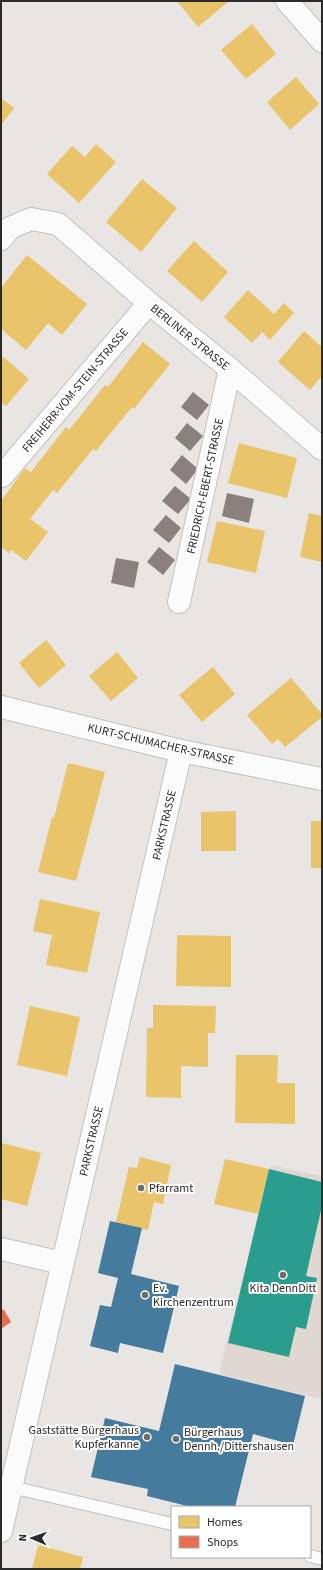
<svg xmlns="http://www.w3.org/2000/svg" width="323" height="1570" font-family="'Source Sans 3',sans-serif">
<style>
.education{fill:#dfd7d0}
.homes{fill:#e9c46a}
.shops{fill:#e76f51}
.schools{fill:#2a9d8f}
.public{fill:#457b9d}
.industry{fill:#8a817c}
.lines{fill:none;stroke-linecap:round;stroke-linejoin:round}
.lane-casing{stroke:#c3c2c2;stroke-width:14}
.street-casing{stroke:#c3c2c2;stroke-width:24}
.lane{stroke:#fcfbfb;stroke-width:12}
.street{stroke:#fcfbfb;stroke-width:22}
.poi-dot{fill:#6d6c6b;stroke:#fff;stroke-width:1.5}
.labels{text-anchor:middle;stroke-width:4;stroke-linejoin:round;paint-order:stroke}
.street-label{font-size:12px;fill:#2b2b2b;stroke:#fff}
.poi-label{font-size:12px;fill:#2b2b2b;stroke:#fff;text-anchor:start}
</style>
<rect width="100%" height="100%" fill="#e8e5e2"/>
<!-- education -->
<path class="education" d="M271 1165 322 1176V1399L219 1374Z"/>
<!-- homes -->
<g class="homes">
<path d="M177 1H229L198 27Z"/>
<path d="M252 24 276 54 246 79 221 50Z"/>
<path d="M296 77 319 104 290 130 267 102Z"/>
<path d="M1 98 14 108 1 125Z"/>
<path d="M96 144 116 162 79 203 47 174 72 146 85 157Z"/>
<path d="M142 179 177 208 141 252 106 222Z"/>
<path d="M194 241 228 272 202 302 167 271Z"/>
<path d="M27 255 87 304 62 335 48 323 26 350 1 329V288Z"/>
<path d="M248 290 274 314 284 303 294 313 270 340 262 332 252 343 224 317Z"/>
<path d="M304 331 322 347V376L310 390 278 362Z"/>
<path d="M143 342 170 364 134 409 132 407 96 451 93 449 57 493 53 490 30 519 48 532 26 561 11 550 9 553 1 547V501L25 468 31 472 66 427 69 430 105 385 108 387Z"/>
<path d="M1 355 29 379 6 406 1 402Z"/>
<path d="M239 443 297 458 287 498 228 483Z"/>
<path d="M309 513 322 516V562L300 557Z"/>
<path d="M217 521 265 531 256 573 207 562Z"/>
<path d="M46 640 66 665 39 688 19 663Z"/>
<path d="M117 652 138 678 111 701 89 676Z"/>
<path d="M213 667 235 694 202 722 179 695Z"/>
<path d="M291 678 322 714V717L285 747 278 739 272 744 247 715Z"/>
<path d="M68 763 105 772 76 881 38 872 52 817 54 818Z"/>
<path d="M236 811V851H201V812Z"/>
<rect x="311" y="821" width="11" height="47"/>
<path d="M40 899 100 912 87 973 46 965 52 935 33 931Z"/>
<path d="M177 935 231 936V987L176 986Z"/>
<path d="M153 1005 216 1006 215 1033H208V1067L181 1066V1098L146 1097 147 1028H153Z"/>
<path d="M30 1006 80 1017 67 1076 17 1065Z"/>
<path d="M236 1055H278L277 1083H295V1124L235 1123Z"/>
<path d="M2 1143 41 1153 27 1206 1 1199V1148Z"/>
<path d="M140 1157 171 1165 163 1204 154 1202 148 1230 116 1222 129 1167 137 1168Z"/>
<path d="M225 1159 269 1169 258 1214 214 1204Z"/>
<path d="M38 1545 83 1557 80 1569H32Z"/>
</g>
<!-- shops -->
<path class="shops" d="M1 1309 4 1310 11 1322 1 1329Z"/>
<!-- schools -->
<path class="schools" d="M269 1169 322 1182V1206L306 1276 317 1278 306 1329 296 1327 289 1357 228 1343Z"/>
<!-- public -->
<g class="public">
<path d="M110 1221 142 1228 131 1274 179 1286 163 1353 120 1343 118 1353 90 1346 100 1305 111 1307 118 1278 98 1273Z"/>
<path d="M175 1364 305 1396 293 1445 253 1434 235 1507H191L147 1496 148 1489 91 1477 105 1418 159 1431Z"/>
</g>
<!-- industry -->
<g class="industry">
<path d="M193 392 209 405 197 420 181 407Z"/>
<path d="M187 423 203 436 190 451 175 438Z"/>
<path d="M182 455 198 469 186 484 170 470Z"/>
<path d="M175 486 191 499 178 514 162 501Z"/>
<path d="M227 493 254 499 249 523 222 516Z"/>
<path d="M166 515 181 528 169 543 153 530Z"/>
<path d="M159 547 175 560 163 575 147 562Z"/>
<path d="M116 558 139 562 134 588 111 583Z"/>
</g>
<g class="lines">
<defs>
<g id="lane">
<path d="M11 1487 172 1524"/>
<path d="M310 1556 322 1559"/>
</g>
<g id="street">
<path d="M287 1 322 41"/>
<path d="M1 239 10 228 31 219 58 224 149 303 230 369 322 449"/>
<path d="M2 476 149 303"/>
<path d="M179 602 230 369"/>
<path d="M1 707 181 751 322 779"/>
<path d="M1 1249 62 1263"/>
<path d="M1 1531 181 751"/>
</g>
</defs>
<!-- lane casing -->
<use href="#lane" class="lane-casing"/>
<!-- street casing -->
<use href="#street" class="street-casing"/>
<!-- lane -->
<use href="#lane" class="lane"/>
<!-- street -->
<use href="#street" class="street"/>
</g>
<!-- markers -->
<g class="poi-dot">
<circle cx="141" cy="1188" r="4"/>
<circle cx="283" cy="1275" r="4"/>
<circle cx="145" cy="1295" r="4"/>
<circle cx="147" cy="1437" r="4"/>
<circle cx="176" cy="1439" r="4"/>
</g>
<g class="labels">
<!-- street labels -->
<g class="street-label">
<text transform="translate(190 337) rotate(39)" y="4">BERLINER STRASSE</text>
<text transform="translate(75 390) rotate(-50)" y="4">FREIHERR-VOM-STEIN-STRASSE</text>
<text transform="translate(205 486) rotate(-78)" y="4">FRIEDRICH-EBERT-STRASSE</text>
<text transform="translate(161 744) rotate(13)" y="4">KURT-SCHUMACHER-STRASSE</text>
<text transform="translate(164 825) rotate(-77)" y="4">PARKSTRASSE</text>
<text transform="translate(91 1141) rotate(-77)" y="4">PARKSTRASSE</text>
</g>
<!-- poi labels -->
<g class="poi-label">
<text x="149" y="1192">Pfarramt</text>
<text x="153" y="1292">Ev.<tspan x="153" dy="14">Kirchenzentrum</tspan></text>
<text x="283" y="1292" text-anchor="middle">Kita DennDitt</text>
<text x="139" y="1434" text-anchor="end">Gaststätte Bürgerhaus<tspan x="139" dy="14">Kupferkanne</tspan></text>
<text x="184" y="1436">Bürgerhaus<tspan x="184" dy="14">Dennh./Dittershausen</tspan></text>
</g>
</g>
<!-- border -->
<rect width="323" height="1570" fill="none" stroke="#2b2b2b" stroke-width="4"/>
<!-- legend -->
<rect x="171" y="1506" width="140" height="52" fill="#ffffff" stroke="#aaaaaa"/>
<rect x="179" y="1516" width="20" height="12" fill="#e9c46a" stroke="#aaaaaa"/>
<text x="207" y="1526" font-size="12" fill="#2b2b2b">Homes</text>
<rect x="179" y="1536" width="20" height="12" fill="#e76f51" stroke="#aaaaaa"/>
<text x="207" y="1546" font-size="12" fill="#2b2b2b">Shops</text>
<!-- north arrow -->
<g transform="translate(32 1538) rotate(272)" stroke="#ffffff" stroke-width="3" paint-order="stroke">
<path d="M0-3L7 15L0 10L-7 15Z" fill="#2b2b2b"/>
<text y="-6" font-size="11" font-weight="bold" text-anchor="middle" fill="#2b2b2b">N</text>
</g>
</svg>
